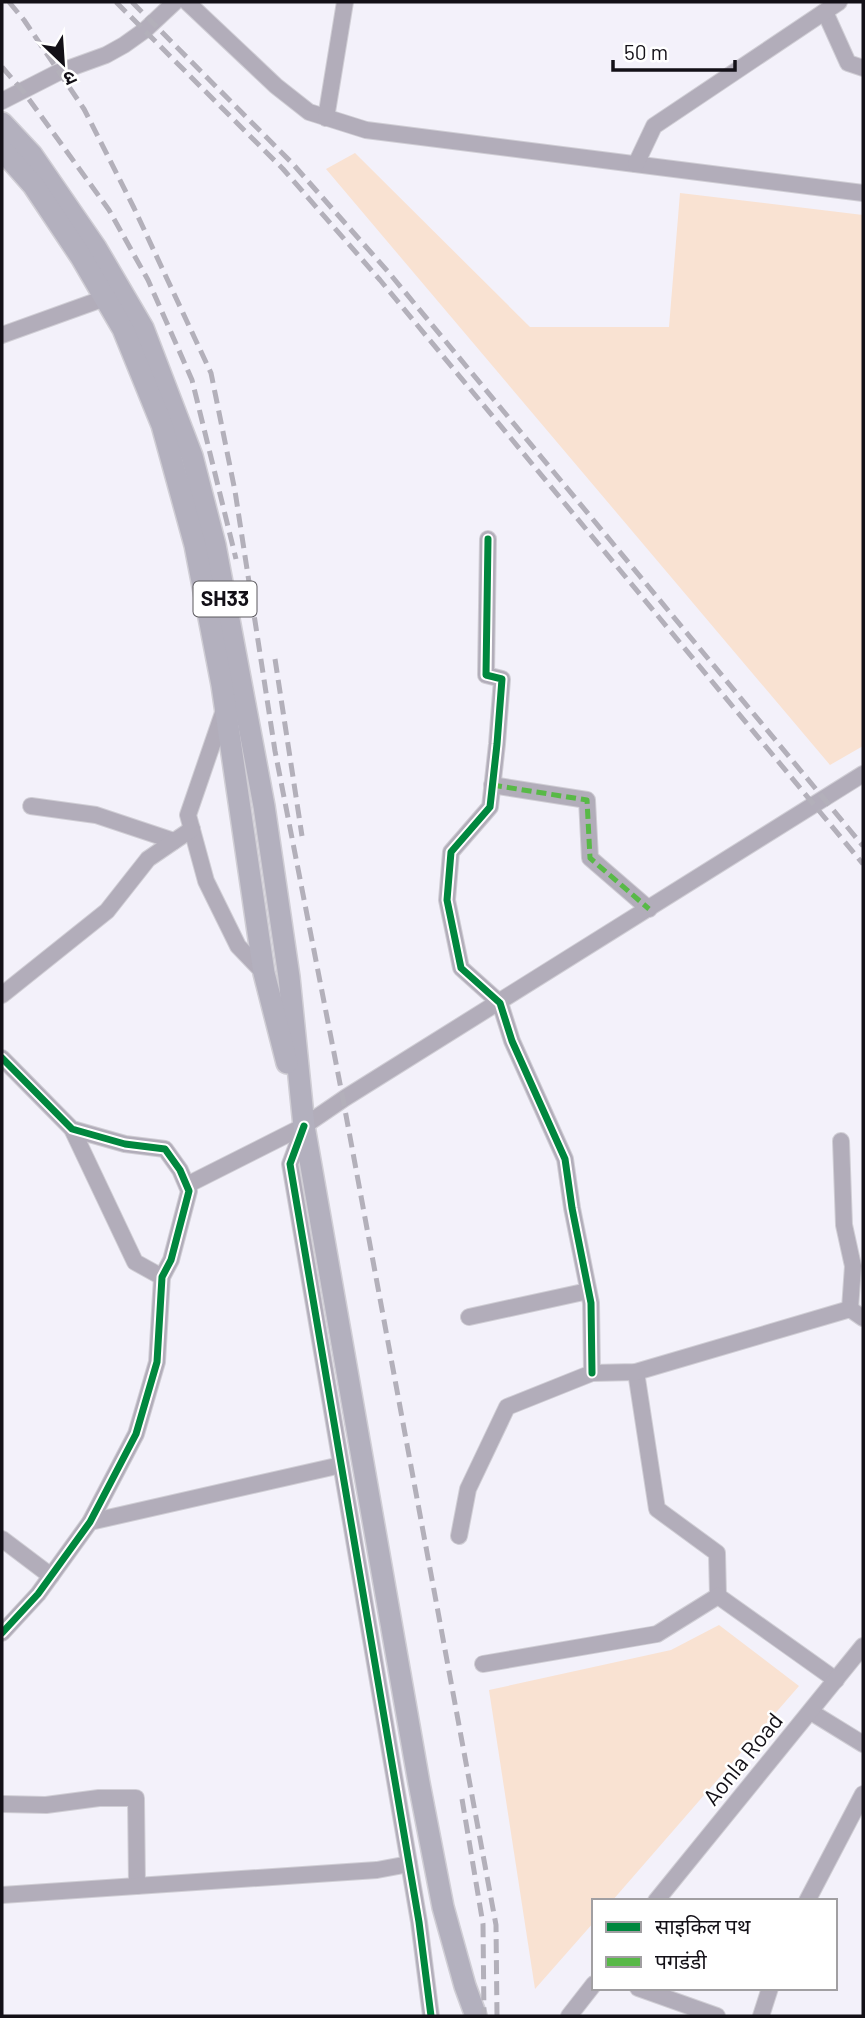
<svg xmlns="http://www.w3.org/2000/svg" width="865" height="2018" font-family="Barlow,'Noto Sans Devanagari',sans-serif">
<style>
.green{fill:#f9e2d2}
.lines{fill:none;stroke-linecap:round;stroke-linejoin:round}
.minor-casing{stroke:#d0ced5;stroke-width:18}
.major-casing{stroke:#d0ced5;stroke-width:24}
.minor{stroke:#b2adba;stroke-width:16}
.major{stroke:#b3b0be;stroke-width:21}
.rail{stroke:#b3b0ba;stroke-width:5;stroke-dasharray:14 7;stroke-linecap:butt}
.quiet{stroke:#58b947;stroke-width:5;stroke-dasharray:10 5;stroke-linecap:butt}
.cycleway-casing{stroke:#fff;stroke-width:11}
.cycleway{stroke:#00873e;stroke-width:7}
.labels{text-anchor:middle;stroke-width:5;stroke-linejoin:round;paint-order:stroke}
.shield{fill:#fff;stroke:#5a585d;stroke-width:2}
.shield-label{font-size:21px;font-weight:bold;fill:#131017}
.street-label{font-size:23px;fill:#131017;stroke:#fff}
</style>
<rect width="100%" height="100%" fill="#f3f1fa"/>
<!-- green -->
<g class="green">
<path d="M355 153 530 327H669L680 193 863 215V746L830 765 326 169Z"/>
<path d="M719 1625 799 1686 612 1901H594V1922L535 1989 489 1690 671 1650Z"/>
</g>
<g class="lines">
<defs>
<g id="minor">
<path d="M187 2 276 86 309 112 366 130 863 193"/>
<path d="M825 12 848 63 863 68"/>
<path d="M2 101 59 72 106 55 124 45 145 30 175 2"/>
<path d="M326 118 345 2"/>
<path d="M636 164 654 126 839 2"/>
<path d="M2 335 105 298"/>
<path d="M488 539 486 675 502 679 497 744 490 807 451 852 447 900 461 968 500 1003 512 1041 565 1159 572 1208 591 1303 592 1373"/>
<path d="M224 710 188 815 206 881 238 946 264 973"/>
<path d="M492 785 587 800 590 858 649 909"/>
<path d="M31 806 96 815 174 841"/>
<path d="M2 995 107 911 148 859 192 829"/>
<path d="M2 1058 72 1129 125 1144 165 1149 180 1170 189 1191 171 1260 162 1277 157 1362 136 1434 90 1522 38 1594 2 1633"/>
<path d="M304 1126 290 1164 419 1922 431 2016"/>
<path d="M72 1129 135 1262 162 1277"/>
<path d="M841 1141 844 1225 853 1266 850 1309"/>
<path d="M187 1185 304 1126 345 1098 863 774"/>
<path d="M469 1317 588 1291"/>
<path d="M636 1372 657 1509 717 1553 718 1596"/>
<path d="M90 1522 341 1465"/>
<path d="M459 1536 468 1489 507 1407 592 1373 636 1372 850 1309 863 1318"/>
<path d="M2 1539 51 1576"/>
<path d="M483 1664 657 1634 718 1596 836 1680"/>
<path d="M811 1712 863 1744"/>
<path d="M2 1804 46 1805 99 1798H136L137 1886"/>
<path d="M2 1895 377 1870 409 1864"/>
<path d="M656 1901 863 1646"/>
<path d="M807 1901 863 1794"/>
<path d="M638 1988 717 2016"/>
<path d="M569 2016 594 1984"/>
<path d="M761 2016 770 1988"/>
</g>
<g id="major">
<path d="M2 123 32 155 96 248 143 328 192 456 215 545 264 806 289 977 304 1126 419 1783 443 1907 465 1986 476 2016"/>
<path d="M2 150 33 185 81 257 123 329 162 425 195 545 222 685 264 973 287 1063"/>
</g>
</defs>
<!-- minor casing -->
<use href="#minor" class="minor-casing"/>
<!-- major casing -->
<use href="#major" class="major-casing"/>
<!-- minor -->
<use href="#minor" class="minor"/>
<!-- major -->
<use href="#major" class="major"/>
<!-- rail -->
<g class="rail">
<path d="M9 2 24 20 84 109 134 208 211 373 235 491 275 751 343 1099 496 1925 497 2016"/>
<path d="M116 2 283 169 380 280 863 864"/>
<path d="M132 2 292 163 390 274 863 846"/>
<path d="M2 67 23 91 109 210 148 280 192 380 236 559"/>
<path d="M275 659 302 836"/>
<path d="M462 1799 483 1924 484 2016"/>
</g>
<!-- quiet -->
<path class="quiet" d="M492 785 587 800 590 858 649 909"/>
<defs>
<g id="cycleway">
<path d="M488 539 486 675 502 679 497 744 490 807 451 852 447 900 461 968 500 1003 512 1041 565 1159 572 1208 591 1303 592 1373"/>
<path d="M2 1058 72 1129 125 1144 165 1149 180 1170 189 1191 171 1260 162 1277 157 1362 136 1434 90 1522 38 1594 2 1633"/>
<path d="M304 1126 290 1164 419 1922 431 2016"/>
</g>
</defs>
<!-- cycleway casing -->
<use href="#cycleway" class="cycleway-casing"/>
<!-- cycleway -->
<use href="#cycleway" class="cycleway"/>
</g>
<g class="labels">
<!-- shield labels -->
<rect class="shield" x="193.5" y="581.5" width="63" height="35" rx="5"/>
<g class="shield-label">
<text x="225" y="606">SH33</text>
</g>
<!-- street labels -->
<g class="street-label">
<text transform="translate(743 1759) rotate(-51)" y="8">Aonla Road</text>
</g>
</g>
<!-- border -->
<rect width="865" height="2018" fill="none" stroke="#131017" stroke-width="7"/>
<!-- legend -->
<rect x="592" y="1899" width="245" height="91" fill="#ffffff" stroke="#a19fa2" stroke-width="2"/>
<rect x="606" y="1922" width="35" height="10" fill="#00873e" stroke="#a19fa2" stroke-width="2"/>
<text x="655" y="1934" font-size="21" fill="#131017">साइकिल पथ</text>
<rect x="606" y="1957" width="35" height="10" fill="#58b947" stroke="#a19fa2" stroke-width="2"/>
<text x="655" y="1969" font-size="21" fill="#131017">पगडंडी</text>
<!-- north arrow -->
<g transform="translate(63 63) rotate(155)" stroke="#ffffff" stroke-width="5" paint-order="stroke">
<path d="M0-5L12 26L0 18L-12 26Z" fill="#131017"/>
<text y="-10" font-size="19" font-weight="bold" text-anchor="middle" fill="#131017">उ</text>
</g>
<!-- scale -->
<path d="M613 60v10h122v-10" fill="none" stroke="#131017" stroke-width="3.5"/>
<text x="624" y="60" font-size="21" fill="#131017" stroke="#ffffff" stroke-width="5" paint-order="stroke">50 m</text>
</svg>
